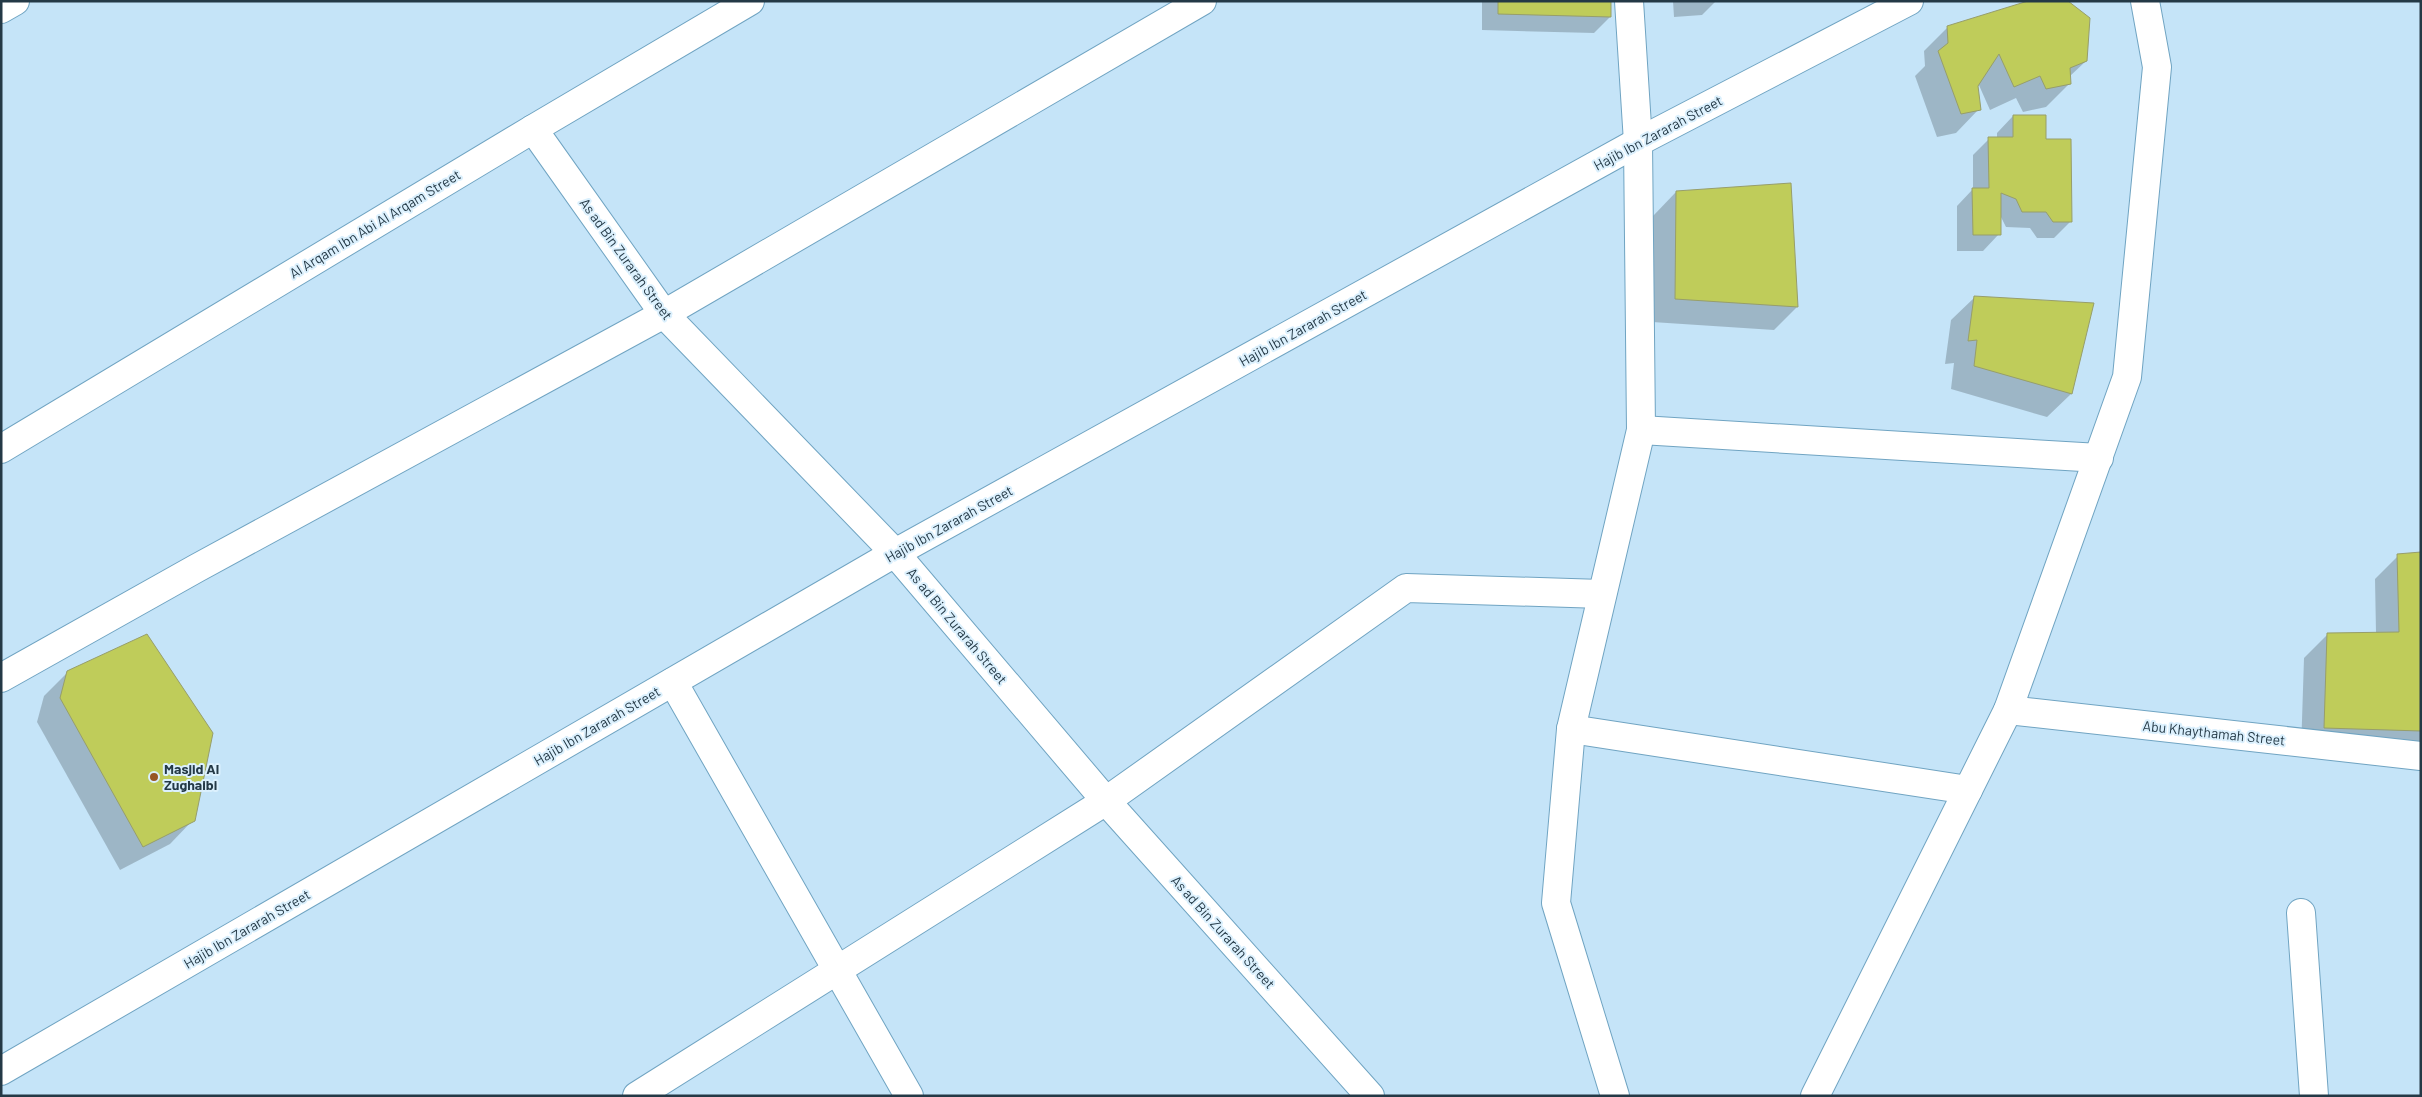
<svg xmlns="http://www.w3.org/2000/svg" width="2422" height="1097" font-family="Barlow,sans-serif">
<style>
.shadow{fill:#0003}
.building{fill:#bfcc5a;stroke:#979e6b}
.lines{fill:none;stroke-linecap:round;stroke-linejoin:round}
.minor-casing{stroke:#70a4c2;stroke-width:30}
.major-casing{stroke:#70a4c2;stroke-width:30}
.minor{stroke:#fff;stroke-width:28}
.major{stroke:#fff;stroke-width:28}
.poi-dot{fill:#975623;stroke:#dbf0fd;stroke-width:2}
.labels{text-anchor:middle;stroke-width:4;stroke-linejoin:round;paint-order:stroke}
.street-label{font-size:14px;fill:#243946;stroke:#dbf0fd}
.poi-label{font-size:14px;font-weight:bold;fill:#243946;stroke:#dbf0fd;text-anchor:start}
</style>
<rect width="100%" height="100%" fill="#c5e4f8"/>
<!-- shadow -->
<g class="shadow">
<path d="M1482 1H1610V17L1594 33 1482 30Z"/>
<path d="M1673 1H1716L1702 15 1674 17Z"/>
<path d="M1948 27 2086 61 2069 77 2070 83 2046 107 2023 112 2016 98 1990 110 1978 83 1976 86 1979 109 1956 133 1937 137 1915 76 1925 66 1924 51Z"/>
<path d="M2013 116 2045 140 2070 222 2054 238H2037L2030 228 2006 227 1999 213V234L1983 251H1957V206L1973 189V155L1989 139 1997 138V133Z"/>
<path d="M1676 192 1797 307 1774 330 1652 322 1653 216Z"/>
<path d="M1975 297 2093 304 2071 394 2047 417 1951 389 1954 363 1945 364 1951 320Z"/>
<path d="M2421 553V754L2301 751 2304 658 2328 634 2376 633 2375 579 2398 556Z"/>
<path d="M68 672 193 820 170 844 120 870 37 722 44 696Z"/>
</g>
<!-- building -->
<g class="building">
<path d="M1498 1H1611V17L1498 14Z"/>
<path d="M2028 1H2068L2090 18 2087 61 2070 68 2071 84 2046 89 2040 76 2014 87 1999 54 1978 86 1981 110 1961 114 1938 51 1948 43 1947 26Z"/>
<path d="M2013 115H2046V139H2071L2072 222H2053L2046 212H2022L2016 199 2001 193V235H1973L1972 188H1989L1988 137H2013Z"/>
<path d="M1791 183 1798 307 1675 299 1676 191Z"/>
<path d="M1974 296 2094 303 2072 394 1974 366 1977 340 1968 341Z"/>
<path d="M2421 552V731L2324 728 2327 633 2399 632 2397 554Z"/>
<path d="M147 634 213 733 195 821 143 847 60 698 67 671Z"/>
</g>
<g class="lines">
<defs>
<g id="minor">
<path d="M533 129 664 314 895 553 1106 801 1370 1096"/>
<path d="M1641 430 2099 458"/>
<path d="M1 449 533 129 750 1"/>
<path d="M1 678 197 568 664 314 1202 1"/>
<path d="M673 682 909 1096"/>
<path d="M2008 710 2421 756"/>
<path d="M1571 729 1968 790"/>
<path d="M2301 913 2314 1096"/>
<path d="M1 1071 895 553 1638 142 1909 1"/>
<path d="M637 1096 1106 801 1406 588 1602 594"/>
<path d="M1615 1096 1556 903 1571 729 1641 430 1638 142 1629 1"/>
<path d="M1815 1096 2008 710 2127 377 2157 67 2145 1"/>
</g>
<path id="major" d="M1 9 15 1"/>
</defs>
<!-- minor casing -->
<use href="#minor" class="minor-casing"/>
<!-- major casing -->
<use href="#major" class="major-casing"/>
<!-- minor -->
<use href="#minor" class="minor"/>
<!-- major -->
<use href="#major" class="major"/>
</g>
<!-- markers -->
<circle class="poi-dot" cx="154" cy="777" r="5"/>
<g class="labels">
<!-- street labels -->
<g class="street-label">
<text transform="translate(1658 133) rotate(-28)" y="5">Hajib Ibn Zararah Street</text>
<text transform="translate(375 224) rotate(-31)" y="5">Al Arqam Ibn Abi Al Arqam Street</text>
<text transform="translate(626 259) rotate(54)" y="5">As ad Bin Zurarah Street</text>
<text transform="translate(1303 328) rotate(-29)" y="5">Hajib Ibn Zararah Street</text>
<text transform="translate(949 524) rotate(-29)" y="5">Hajib Ibn Zararah Street</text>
<text transform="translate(957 626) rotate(50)" y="5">As ad Bin Zurarah Street</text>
<text transform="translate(597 726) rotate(-30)" y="5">Hajib Ibn Zararah Street</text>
<text transform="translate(2214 733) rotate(6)" y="5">Abu Khaythamah Street</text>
<text transform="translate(247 929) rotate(-30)" y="5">Hajib Ibn Zararah Street</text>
<text transform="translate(1223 932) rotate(48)" y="5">As ad Bin Zurarah Street</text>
</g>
<!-- poi labels -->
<g class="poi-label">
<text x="164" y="774">Masjid Al<tspan x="164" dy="16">Zughaibi</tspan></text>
</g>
</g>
<!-- border -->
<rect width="2422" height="1097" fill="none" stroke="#243946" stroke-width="5"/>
</svg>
